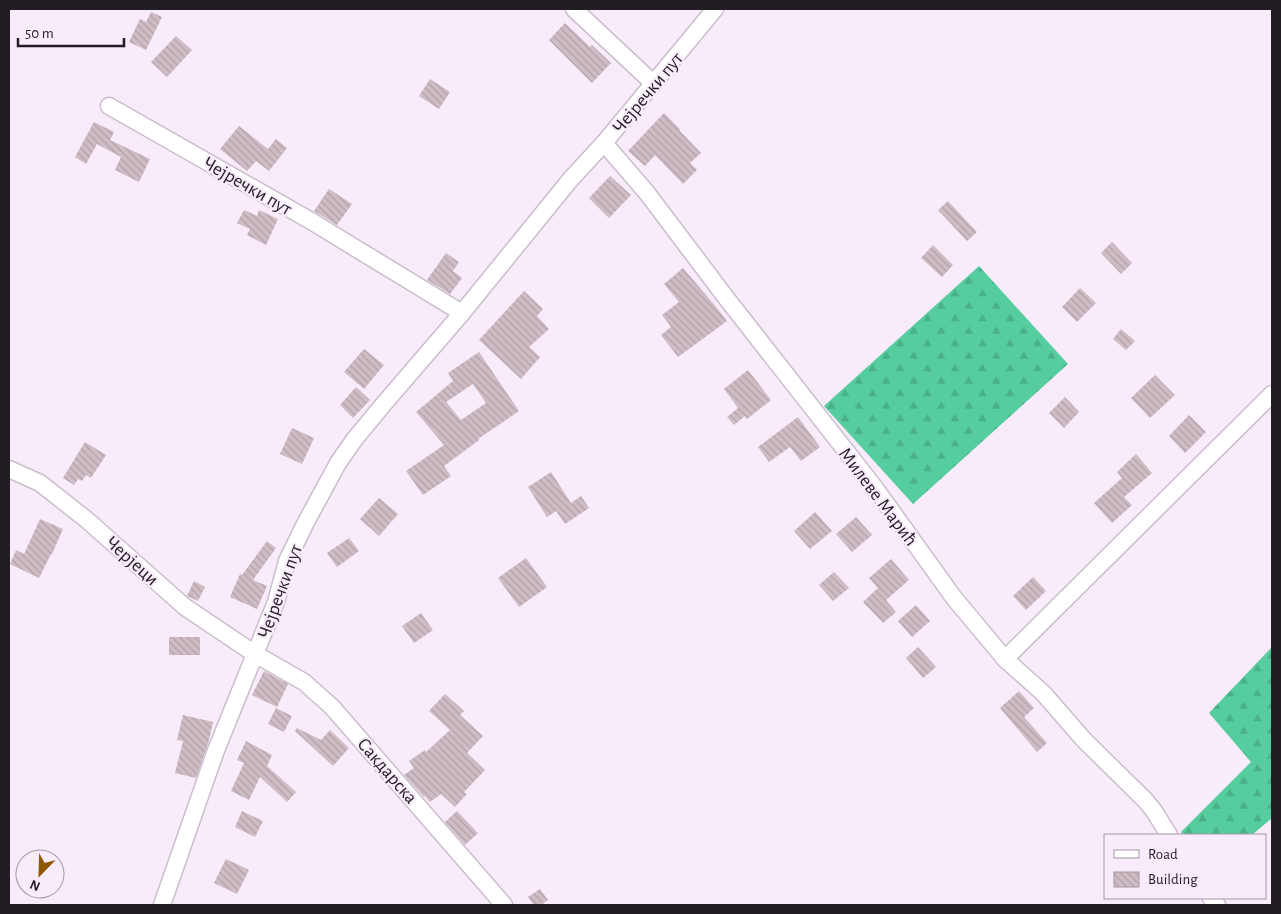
<svg xmlns="http://www.w3.org/2000/svg" width="1281" height="914" font-family="'Alegreya Sans',sans-serif">
<style>
.forest{fill:url(#forest-firs)}
.building{fill:url(#building-back-hatch);fill-rule:evenodd}
.lines{fill:none;stroke-linecap:round;stroke-linejoin:round}
.minor-casing{stroke:#cabdcc;stroke-width:19}
.minor{stroke:#fff;stroke-width:16}
.labels{text-anchor:middle;stroke-width:4.5;stroke-linejoin:round;paint-order:stroke}
.street-label{font-size:19px;fill:#211d22;stroke:#f8ebfa}
</style>
<defs>
<pattern id="forest-firs" width="22" height="20" patternUnits="userSpaceOnUse" patternTransform="scale(1.25)"><rect width="22" height="20" fill="#55cd9e"/><path d="M5 1l3.5 6h-7zM16 11l3.5 6h-7z" fill="#4ab088"/></pattern>
<pattern id="building-back-hatch" width="6" height="6" patternUnits="userSpaceOnUse" patternTransform="scale(1.25)"><rect width="6" height="6" fill="#cfbcc4"/><path d="M-1 5l2 2M0 0l6 6M5-1l2 2" fill="none" stroke="#b1a1a8"/></pattern>
</defs>
<rect width="100%" height="100%" fill="#f8ebfa"/>
<!-- forest -->
<g class="forest">
<path d="M979 266 1068 364 913 504 824 406Z"/>
<path d="M1272 647V818L1252 835H1183L1181 832 1251 762 1209 713Z"/>
</g>
<!-- building -->
<g class="building">
<path d="M151 12 162 17 146 50 129 42 140 19 146 22Z"/>
<path d="M565 23 590 47 592 45 611 63 592 83 549 40Z"/>
<path d="M176 36 192 50 167 77 151 62Z"/>
<path d="M430 79 450 92 439 109 419 96Z"/>
<path d="M664 113 680 129 679 130 701 153 690 163 697 170 683 184 655 155 645 166 628 151Z"/>
<path d="M94 122 114 132 110 140 150 159 139 182 115 170 121 157 97 144 86 164 75 157Z"/>
<path d="M239 126 268 149 276 139 287 148 269 171 256 161 247 171 220 149Z"/>
<path d="M610 176 631 195 609 218 589 198Z"/>
<path d="M329 189 352 204 337 225 314 211Z"/>
<path d="M948 201 977 232 967 241 938 210Z"/>
<path d="M244 210 257 216 259 210 278 219 266 245 247 235 250 229 237 223Z"/>
<path d="M1112 242 1132 263 1121 274 1101 253Z"/>
<path d="M933 245 953 265 942 277 921 258Z"/>
<path d="M446 253 459 262 453 271 462 278 450 294 427 280Z"/>
<path d="M683 268 712 302 727 321 678 357 661 335 671 327 662 315 679 302 664 284Z"/>
<path d="M1080 288 1096 303 1077 322 1062 307Z"/>
<path d="M524 291 543 309 537 316 549 329 529 347 540 357 521 379 479 340Z"/>
<path d="M1121 329 1135 341 1126 350 1113 339Z"/>
<path d="M364 349 384 365 364 389 344 372Z"/>
<path d="M479 352 519 411 478 439 479 440 444 466 451 476 423 495 406 471 444 445 416 412 453 381 448 373ZM473 384 486 403 461 420 446 402Z"/>
<path d="M748 370 771 400 747 419 745 416 734 425 727 417 738 408 724 389Z"/>
<path d="M1155 375 1175 395 1150 418 1131 398Z"/>
<path d="M356 387 370 400 353 418 340 405Z"/>
<path d="M1065 397 1079 412 1064 428 1049 413Z"/>
<path d="M1189 415 1206 432 1185 453 1169 436Z"/>
<path d="M798 417 820 447 801 461 790 447 769 462 758 447Z"/>
<path d="M292 428 314 438 302 464 280 454Z"/>
<path d="M85 442 106 455 91 478 86 475 82 481 78 479 74 485 63 478Z"/>
<path d="M1136 454 1152 473 1124 497 1132 505 1112 523 1094 503 1122 478 1117 472Z"/>
<path d="M551 472 571 503 581 496 589 508 565 524 556 511 547 517 528 487Z"/>
<path d="M379 498 398 514 379 536 360 519Z"/>
<path d="M815 512 832 531 810 549 794 531Z"/>
<path d="M856 517 872 535 852 552 836 534Z"/>
<path d="M40 519 63 529 52 554H51L39 578 10 564 16 550 24 554Z"/>
<path d="M349 538 359 551 337 567 327 553Z"/>
<path d="M267 541 276 548 253 580 267 586 257 609 230 597 240 574 242 575Z"/>
<path d="M526 558 547 587 519 607 498 578Z"/>
<path d="M891 559 909 580 886 600 896 612 883 623 863 602 878 588 869 578Z"/>
<path d="M834 572 849 588 833 601 819 585Z"/>
<path d="M1033 577 1046 591 1026 610 1013 596Z"/>
<path d="M194 581 205 587 198 601 187 596Z"/>
<path d="M916 605 930 621 912 637 898 621Z"/>
<path d="M421 613 433 630 414 643 402 626Z"/>
<rect x="169" y="637" width="31" height="18"/>
<path d="M918 647 936 667 923 678 906 658Z"/>
<path d="M264 671 288 684 277 707 252 695Z"/>
<path d="M1019 691 1034 708 1024 717 1047 743 1037 752 1000 708Z"/>
<path d="M445 694 464 711 460 715 483 736 467 753 485 770 464 792 467 794 455 807 441 794 430 802 425 796 424 797 404 775 414 768 409 761 425 750 426 752 450 730 429 711Z"/>
<path d="M276 708 292 716 284 732 268 724Z"/>
<path d="M183 715 213 722 208 744 196 778 175 773 183 741 177 740Z"/>
<path d="M297 728 321 740 330 730 349 748 333 766 295 731Z"/>
<path d="M246 741 272 755 267 766 296 792 287 802 260 777 249 800 231 791 244 763 237 760Z"/>
<path d="M242 811 263 821 255 837 235 827Z"/>
<path d="M457 811 478 833 465 845 445 822Z"/>
<path d="M226 859 249 870 237 894 214 883Z"/>
<path d="M540 889 548 900 541 905H534L528 897Z"/>
</g>
<g class="lines">
<defs>
<g id="minor">
<path d="M574 9 654 84"/>
<path d="M109 106 311 221 462 313"/>
<path d="M604 143 647 193 727 299 875 488 954 598 1005 659 1044 694 1084 740 1145 800 1154 811 1169 835"/>
<path d="M9 469 40 483 87 520 185 607 255 654 304 682 332 707 504 905"/>
<path d="M1005 659 1272 394"/>
<path d="M1211 898 1217 905"/>
<path d="M162 905 215 753 276 602 287 561 305 524 338 463 354 440 382 406 462 313 570 180 604 143 715 9"/>
</g>
</defs>
<!-- minor casing -->
<use href="#minor" class="minor-casing"/>
<!-- minor -->
<use href="#minor" class="minor"/>
</g>
<g class="labels">
<!-- street labels -->
<g class="street-label">
<text transform="translate(647 92) rotate(-50)" y="7">Чејречки пут</text>
<text transform="translate(248 185) rotate(30)" y="7">Чејречки пут</text>
<text transform="translate(879 496) rotate(53)" y="7">Милеве Мaрић</text>
<text transform="translate(133 560) rotate(42)" y="7">Черјеци</text>
<text transform="translate(279 591) rotate(-70)" y="7">Чејречки пут</text>
<text transform="translate(388 770) rotate(49)" y="7">Сакдарска</text>
</g>
</g>
<!-- border -->
<rect width="1281" height="914" fill="none" stroke="#211d22" stroke-width="20"/>
<!-- legend -->
<rect x="1104" y="834" width="162" height="65" fill="#f8ebfa" stroke="#a299a4"/>
<rect x="1114" y="850" width="25" height="8" fill="#ffffff" stroke="#a299a4"/>
<text x="1148" y="859" font-size="15" fill="#211d22">Road</text>
<rect x="1114" y="872" width="25" height="15" fill="url(#building-back-hatch)" stroke="#a299a4"/>
<text x="1148" y="884" font-size="15" fill="#211d22">Building</text>
<!-- north arrow -->
<g transform="translate(40 874) rotate(203)"><circle r="24" fill="#f8ebfa" stroke="#a299a4"/>
<path d="M0-4L9 19L0 12L-9 19Z" fill="#8b5902"/>
<text y="-8" font-size="14" font-weight="bold" text-anchor="middle" fill="#211d22">N</text>
</g>
<!-- scale -->
<path d="M18 38v8h106v-8" fill="none" stroke="#211d22" stroke-width="2.5"/>
<text x="25" y="38" font-size="15" fill="#211d22" stroke="#f8ebfa" stroke-width="4" paint-order="stroke">50 m</text>
</svg>
